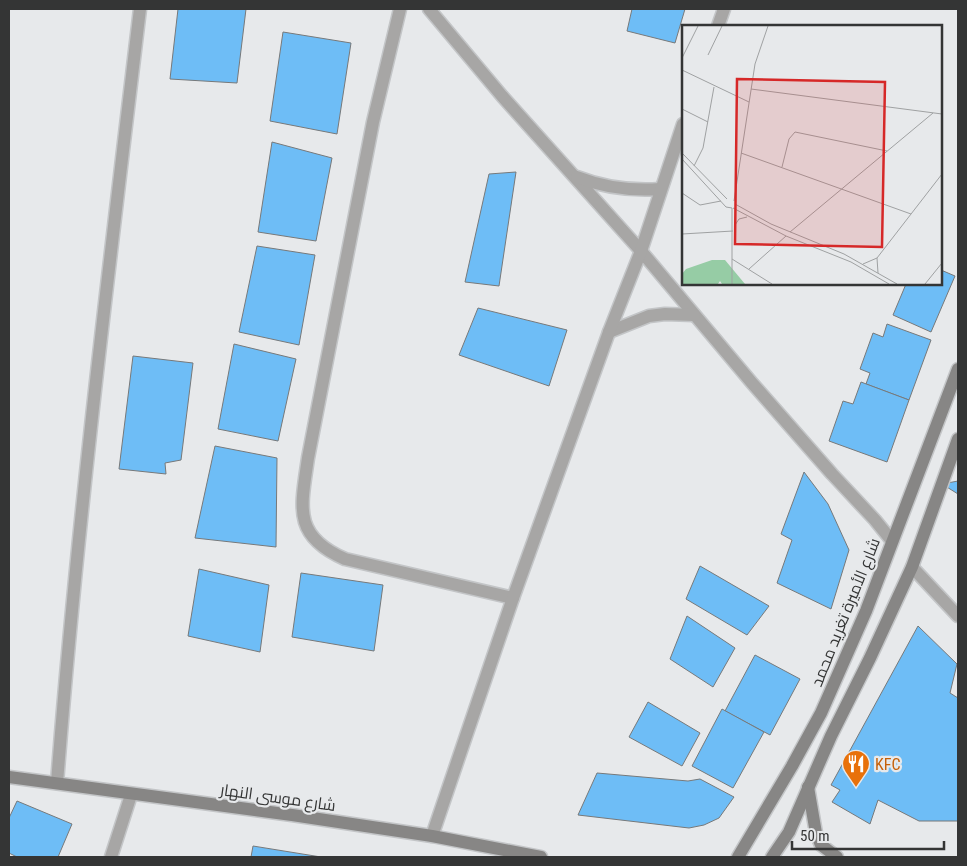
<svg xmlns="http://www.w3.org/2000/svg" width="967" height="866" font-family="'Roboto Condensed',Cairo,sans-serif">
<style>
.building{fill:#6ebdf6;stroke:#77797a}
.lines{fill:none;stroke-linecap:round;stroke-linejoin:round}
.street-casing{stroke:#c3c5c7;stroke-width:15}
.secondary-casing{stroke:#c3c5c7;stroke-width:15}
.street{stroke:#a7a6a5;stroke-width:12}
.secondary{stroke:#878685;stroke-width:12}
.labels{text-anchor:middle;stroke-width:4.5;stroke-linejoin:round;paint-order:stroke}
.street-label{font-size:16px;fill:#343535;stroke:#e7e9eb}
.food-label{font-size:16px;fill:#c56008;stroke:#e7e9eb;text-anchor:start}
.inset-road{fill:none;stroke:#9fa1a2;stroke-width:1}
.view{fill:#d62828;fill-opacity:0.15;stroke:#d62828;stroke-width:2.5}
.inset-edge{fill:none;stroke:#343535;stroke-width:2.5}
</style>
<rect width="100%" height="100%" fill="#e7e9eb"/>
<!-- building -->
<g class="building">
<path d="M178 9H246L237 83 170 79Z"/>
<path d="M632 9H685L675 43 627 31Z"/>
<path d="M283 32 351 43 337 134 270 121Z"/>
<path d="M272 142 332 158 316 241 258 232Z"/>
<path d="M516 172 499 286 465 282 489 174Z"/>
<path d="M257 246 315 255 299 345 239 332Z"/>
<path d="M941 270 955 276 931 332 893 315 906 284H941Z"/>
<path d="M478 308 567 330 549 386 459 355Z"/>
<path d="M887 324 931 340 909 400 866 384 870 373 860 369 873 333 883 337Z"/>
<path d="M234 344 296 359 278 441 218 429Z"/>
<path d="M133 356 193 363 181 460 165 463 166 474 119 469Z"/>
<path d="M861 382 909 400 887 462 829 441 843 401 853 404Z"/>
<path d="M215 446 277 458 276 547 195 538Z"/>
<path d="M804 472 828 504 849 550 831 609 777 583 792 540 781 534Z"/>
<path d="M958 481V494L942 484Z"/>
<path d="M700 566 769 606 747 635 686 599Z"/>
<path d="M199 569 269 585 260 652 188 636Z"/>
<path d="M301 573 383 585 374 651 292 637Z"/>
<path d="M687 616 735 648 713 687 670 659Z"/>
<path d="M918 626 957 664 950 693 958 698V821H919L878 800 870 824 832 802 840 790 831 785Z"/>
<path d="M755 655 800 679 770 735 725 711Z"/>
<path d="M648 702 700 733 682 766 629 737Z"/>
<path d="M722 709 764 732 733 788 692 766Z"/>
<path d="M597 773 688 781 700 779 734 797 719 818 704 825 689 828 578 815Z"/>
<path d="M17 801 72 824 58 857H17L9 853V818Z"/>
<path d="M253 846 321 857H251Z"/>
</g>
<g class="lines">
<defs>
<g id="street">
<path d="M400 9 373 122 308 458C301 507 292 536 345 559L513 598"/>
<path d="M429 9 502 96 641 251 752 383 832 474 875 520 892 541"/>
<path d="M718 26 724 9"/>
<path d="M577 177C605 188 631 191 660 189"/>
<path d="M609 332 649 316 665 314 694 315"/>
<path d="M912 567 958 616"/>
<path d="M57 783C77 524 109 267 140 9"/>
<path d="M432 836 513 598 609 332 641 251 683 124"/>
<path d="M111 857 131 795"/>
</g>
<g id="secondary">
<path d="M9 777 292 815 432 836 541 857"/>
<path d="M808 787 816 833 821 845 837 857"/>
<path d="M738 857 792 766 821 713 866 611 958 369"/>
<path d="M772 857 789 832 831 736 870 658 912 567 958 439"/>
</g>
</defs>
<!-- street casing -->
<use href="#street" class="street-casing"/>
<!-- secondary casing -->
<use href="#secondary" class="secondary-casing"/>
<!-- street -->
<use href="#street" class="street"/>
<!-- secondary -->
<use href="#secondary" class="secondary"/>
</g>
<!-- icons -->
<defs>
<symbol id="restaurant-pin" viewBox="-11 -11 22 30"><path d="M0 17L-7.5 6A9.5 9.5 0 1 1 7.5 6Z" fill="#e8710a" stroke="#e7e9eb"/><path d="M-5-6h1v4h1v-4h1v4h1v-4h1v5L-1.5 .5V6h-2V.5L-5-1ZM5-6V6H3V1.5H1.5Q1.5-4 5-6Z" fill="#fff"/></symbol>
</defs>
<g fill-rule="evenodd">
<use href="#restaurant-pin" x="840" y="748" width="32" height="43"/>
</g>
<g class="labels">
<!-- street labels -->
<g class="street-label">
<text transform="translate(845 612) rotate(-68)" y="6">شارع الأميرة تغريد محمد</text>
<text transform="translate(278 797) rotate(8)" y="6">شارع موسى النهار</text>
</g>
<!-- food labels -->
<g class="food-label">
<text x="875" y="770">KFC</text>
</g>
</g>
<!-- overview -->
<g transform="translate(682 25)">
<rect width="260" height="260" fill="#e7e9eb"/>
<path d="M30 235H43L63 259H40L38 256 36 259H0V249L4 244Z" fill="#96cca5"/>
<path class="inset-road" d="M26 30 40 1M0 33 16 1M0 45 67 77M69 64 260 89M0 84 26 97M0 128 45 174M59 128 229 189M0 134 44 182 50 183M12 141 21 123 32 62M100 142 107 114 113 107 205 126M0 168 18 180 39 176M52 176 73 39 86 1M53 179 89 199 162 229 215 259M51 183 104 211 169 237 207 259M53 200 57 194 65 192M108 207 251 88M0 209 51 206M195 233 196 248M50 234 90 259M181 239 195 233 260 149M67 244 104 211M50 259V183M243 259 260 238"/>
<path class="view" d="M55 54 203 57 200 222 53 219Z"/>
<rect width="260" height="260" class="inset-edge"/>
</g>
<!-- border -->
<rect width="967" height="866" fill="none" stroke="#343535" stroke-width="20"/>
<!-- scale -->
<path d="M792 841v8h152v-8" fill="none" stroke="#343535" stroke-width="2.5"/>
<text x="800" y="841" font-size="15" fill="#343535" stroke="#e7e9eb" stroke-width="4" paint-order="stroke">50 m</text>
</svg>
